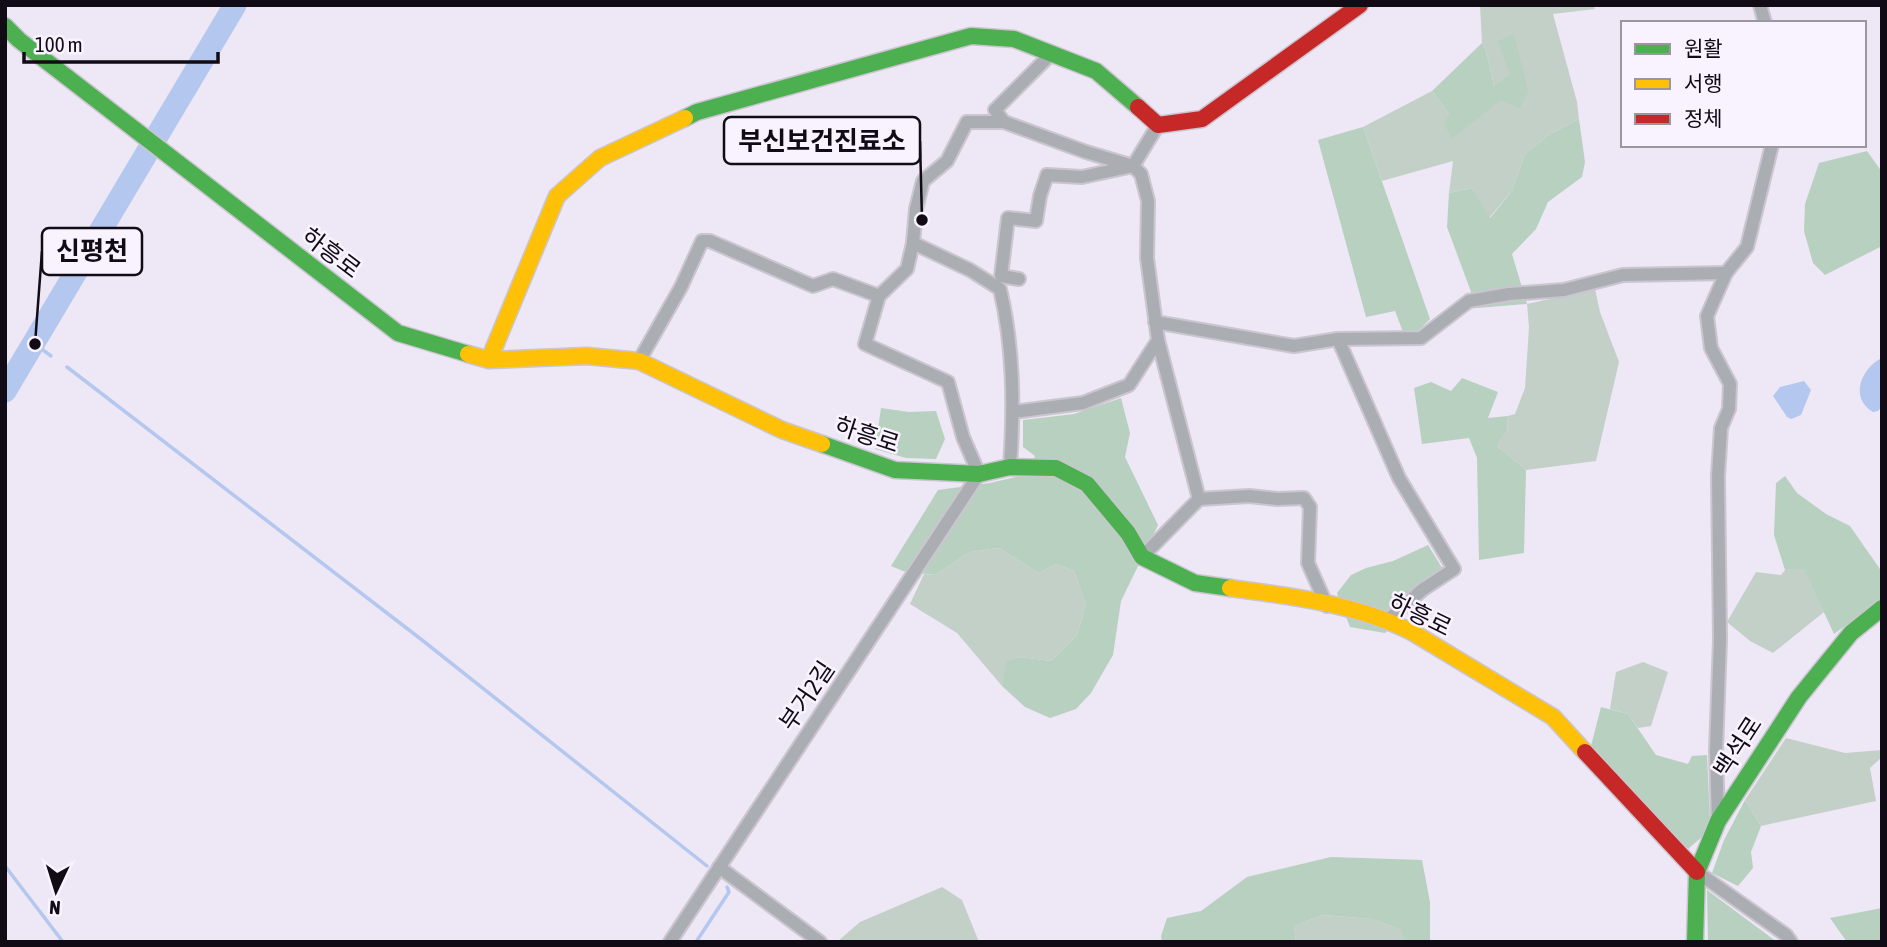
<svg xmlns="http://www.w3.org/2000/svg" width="1887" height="947" font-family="'Asap Condensed','Noto Sans KR',sans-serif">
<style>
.green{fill:#c3d0c8}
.forest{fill:#b8d0c0}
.water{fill:#b4c7ee}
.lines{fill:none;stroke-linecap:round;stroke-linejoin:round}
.stream{stroke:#b4c7ee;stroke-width:3.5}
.river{stroke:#b4c7ee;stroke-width:23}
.street-casing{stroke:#cbc5d0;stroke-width:16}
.fast-casing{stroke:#cbc5d0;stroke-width:19}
.slow-casing{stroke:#cbc5d0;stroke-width:19}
.jam-casing{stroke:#cbc5d0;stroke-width:19}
.street{stroke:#aaaeb2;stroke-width:12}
.fast{stroke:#4caf50;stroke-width:16}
.slow{stroke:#ffc107;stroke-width:16}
.jam{stroke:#c62828;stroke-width:16}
.labels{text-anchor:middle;stroke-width:5;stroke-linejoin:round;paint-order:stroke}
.street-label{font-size:24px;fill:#110b15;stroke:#f9f2ff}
.leader{fill:none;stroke:#110b15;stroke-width:2.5}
.callout-dot{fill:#110b15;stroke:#f9f2ff;stroke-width:2.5}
.callout{fill:#f9f2ff;stroke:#110b15;stroke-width:2.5}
.callout-label{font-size:26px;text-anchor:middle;font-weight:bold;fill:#110b15}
</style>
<rect width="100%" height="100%" fill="#eee7f5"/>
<!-- green -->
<g class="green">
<path d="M1480 5H1593L1595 9 1553 14 1577 102 1579 119 1550 134 1525 154 1512 191 1489 218 1472 188 1449 193 1453 161 1382 181 1363 127 1432 91 1449 114 1510 75 1494 85 1485 48 1482 43Z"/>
<path d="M1595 289 1600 312 1619 362 1596 461 1526 470 1497 446 1507 430 1508 416 1515 414 1525 388 1529 327 1527 304Z"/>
<path d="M999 548 1039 573 1056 564 1074 571 1086 605 1077 635 1051 661 1020 657 1007 661 1002 686 957 633 910 604 924 574 935 575 970 552Z"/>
<path d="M1804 568 1824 612 1773 653 1750 641 1727 622 1756 572 1781 575 1785 570Z"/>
<path d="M1643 662 1668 672 1651 726 1638 728 1628 714 1610 709 1616 672Z"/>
<path d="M1786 738 1845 753 1882 750V757L1870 768 1876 801 1761 826 1745 800Z"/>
<path d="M942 887 962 900 979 942H837L860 922Z"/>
<path d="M1323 915 1372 919 1402 929 1405 942H1296L1294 926Z"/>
</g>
<!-- forest -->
<g class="forest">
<path d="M1514 34 1528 91 1520 108 1501 100 1452 139 1444 124 1449 114 1432 91 1482 43 1485 48 1494 85 1510 75 1498 41Z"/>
<path d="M1579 119 1585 162 1582 177 1548 202 1536 229 1512 254 1527 304 1477 308 1447 227 1449 193 1472 188 1490 218 1512 191 1525 154 1550 134Z"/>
<path d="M1363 127 1430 319 1418 331 1403 332 1395 311 1366 317 1318 140Z"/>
<path d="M1867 151 1882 172V246L1825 275 1813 263 1804 231 1805 204 1819 163Z"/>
<path d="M1462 378 1498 392 1488 418 1508 416 1507 430 1497 446 1526 470 1524 553 1479 560 1477 458 1469 438 1422 444 1414 388 1431 382 1451 391Z"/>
<path d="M1121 398 1130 433 1125 457 1158 525 1121 601 1113 655 1091 693 1076 709 1050 718 1025 707 1002 686 1006 661 1020 657 1051 661 1077 635 1086 605 1074 571 1056 564 1039 573 999 548 970 552 935 575 903 571 891 566 938 490 990 483 1025 475 1035 456 1023 447V420L1074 414Z"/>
<path d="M881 408 909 412 936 411 945 439 936 459 906 458 875 449Z"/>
<path d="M1785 476 1797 493 1826 514 1850 526 1882 572V599L1834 634 1804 569 1785 570 1774 535 1776 483Z"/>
<path d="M1428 545 1449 579 1402 616 1385 633 1350 627 1337 593 1351 575 1366 568 1393 561Z"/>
<path d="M1601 707 1628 714 1656 755 1688 764 1692 756 1707 755 1710 820 1703 836 1688 849 1591 746Z"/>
<path d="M1745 800 1761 826 1751 852 1753 868 1738 886 1712 873 1724 840Z"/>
<path d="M1331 857 1422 860 1430 902V942H1405L1401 929 1372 919 1323 915 1294 926 1296 942H1162L1161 936 1167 918 1201 911 1247 877Z"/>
<path d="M1707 890 1777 942H1708Z"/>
<path d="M1882 908V942H1847L1830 918Z"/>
</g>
<!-- water -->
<g class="water">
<path d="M1882 358V406L1878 411 1873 412C1849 398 1861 368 1882 358Z"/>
<path d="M1804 381 1811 390 1801 415 1791 419 1787 417 1773 396 1780 387Z"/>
</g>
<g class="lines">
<!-- stream -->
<g class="stream">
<path d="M35 344 51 356"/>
<path d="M67 367 422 640 707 866"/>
<path d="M5 866 63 942"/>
<path d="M696 942 729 892 727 887"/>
</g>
<!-- river -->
<path class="river" d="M5 391 235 5"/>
<defs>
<g id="street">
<path d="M1760 5 1765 23"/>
<path d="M1004 122 1086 152 1133 166 1141 174 1148 201 1147 258 1158 340 1129 385 1083 403 1013 412"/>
<path d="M913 243 970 270 1000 289C1014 348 1014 407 1010 467"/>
<path d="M1019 279 1001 276 1008 218 1036 221 1040 196 1047 175 1082 177 1133 166 1158 125"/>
<path d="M1155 322 1294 346 1338 339 1399 478 1454 569 1422 590 1388 620"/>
<path d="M1338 339 1421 338 1469 301 1509 294 1564 290 1623 275 1726 273"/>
<path d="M639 361 681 287 702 241H710L813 286 833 279 879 296 907 269 913 243 916 209 923 181 947 161 967 122H1004L995 110 1052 53"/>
<path d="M1199 499 1249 496 1278 499 1304 498 1310 507 1308 563 1327 606"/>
<path d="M1142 557 1199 499 1158 340"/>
<path d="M1718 821 1716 751 1720 639 1718 476 1721 428 1729 409 1730 384 1711 348 1707 316 1726 273 1747 247 1772 145"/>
<path d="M719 867 820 942"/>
<path d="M1697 872 1786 935 1791 942"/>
<path d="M670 942 979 474 963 437 948 382 865 344 879 296"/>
</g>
<g id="fast">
<path d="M5 26 19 40 398 333 468 354"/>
<path d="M685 118 697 112 971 36 1014 39 1096 71 1138 107"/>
<path d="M822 444 895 470 979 474 1010 467 1056 468 1087 484 1128 533 1142 557 1195 583 1230 588"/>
<path d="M1695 942 1697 872 1718 821 1799 697 1851 633 1882 608"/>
</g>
<g id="slow">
<path d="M468 354 489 360 587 356 639 361 782 430 822 444"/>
<path d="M489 360 557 196 600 158 685 118"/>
<path d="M1230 588C1291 596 1356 604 1412 632L1553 717 1585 752"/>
</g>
<g id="jam">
<path d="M1138 107 1158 125 1202 119 1360 5"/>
<path d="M1585 752 1697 872"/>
</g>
</defs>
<!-- street casing -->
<use href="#street" class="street-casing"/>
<!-- fast casing -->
<use href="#fast" class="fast-casing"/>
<!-- slow casing -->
<use href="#slow" class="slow-casing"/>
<!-- jam casing -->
<use href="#jam" class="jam-casing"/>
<!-- street -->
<use href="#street" class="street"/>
<!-- fast -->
<use href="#fast" class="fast"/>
<!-- slow -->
<use href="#slow" class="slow"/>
<!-- jam -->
<use href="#jam" class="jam"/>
</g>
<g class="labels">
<!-- street labels -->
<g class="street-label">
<text transform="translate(331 253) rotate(37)" y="8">하흥로</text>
<text transform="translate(867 435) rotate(18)" y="8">하흥로</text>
<text transform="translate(1420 615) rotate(26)" y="8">하흥로</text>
<text transform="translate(807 696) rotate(-56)" y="8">부거2길</text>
<text transform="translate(1738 747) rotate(-57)" y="8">백석로</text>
</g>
</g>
<!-- callouts -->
<path class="leader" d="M922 220L920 141M35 344L42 251"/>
<g class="callout-dot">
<circle cx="922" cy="220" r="7"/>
<circle cx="35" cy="344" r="7"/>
</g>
<g class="callout">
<rect x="724" y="117" width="196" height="47" rx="7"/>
<rect x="42" y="228" width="100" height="47" rx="7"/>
</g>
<g class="callout-label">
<text x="822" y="150">부신보건진료소</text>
<text x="92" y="260">신평천</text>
</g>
<!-- border -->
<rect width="1887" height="947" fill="none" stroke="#110b15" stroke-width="14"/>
<!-- legend -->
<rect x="1621" y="21" width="245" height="126" fill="#f9f2ff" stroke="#9c96a1" stroke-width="2"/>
<rect x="1635" y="44" width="35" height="10" fill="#4caf50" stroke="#9c96a1" stroke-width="2"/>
<text x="1684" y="56" font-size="21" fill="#110b15">원활</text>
<rect x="1635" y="79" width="35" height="10" fill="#ffc107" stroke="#9c96a1" stroke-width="2"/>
<text x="1684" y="91" font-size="21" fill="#110b15">서행</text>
<rect x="1635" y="114" width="35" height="10" fill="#c62828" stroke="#9c96a1" stroke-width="2"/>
<text x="1684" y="126" font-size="21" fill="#110b15">정체</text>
<!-- north arrow -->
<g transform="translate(56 891) rotate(184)" stroke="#f9f2ff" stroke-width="5" paint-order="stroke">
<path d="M0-5L12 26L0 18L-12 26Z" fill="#110b15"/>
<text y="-10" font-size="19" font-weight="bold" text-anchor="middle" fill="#110b15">N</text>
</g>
<!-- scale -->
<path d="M24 52v10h194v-10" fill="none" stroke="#110b15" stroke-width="3.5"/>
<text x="35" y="52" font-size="21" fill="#110b15" stroke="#f9f2ff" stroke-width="5" paint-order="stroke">100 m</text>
</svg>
